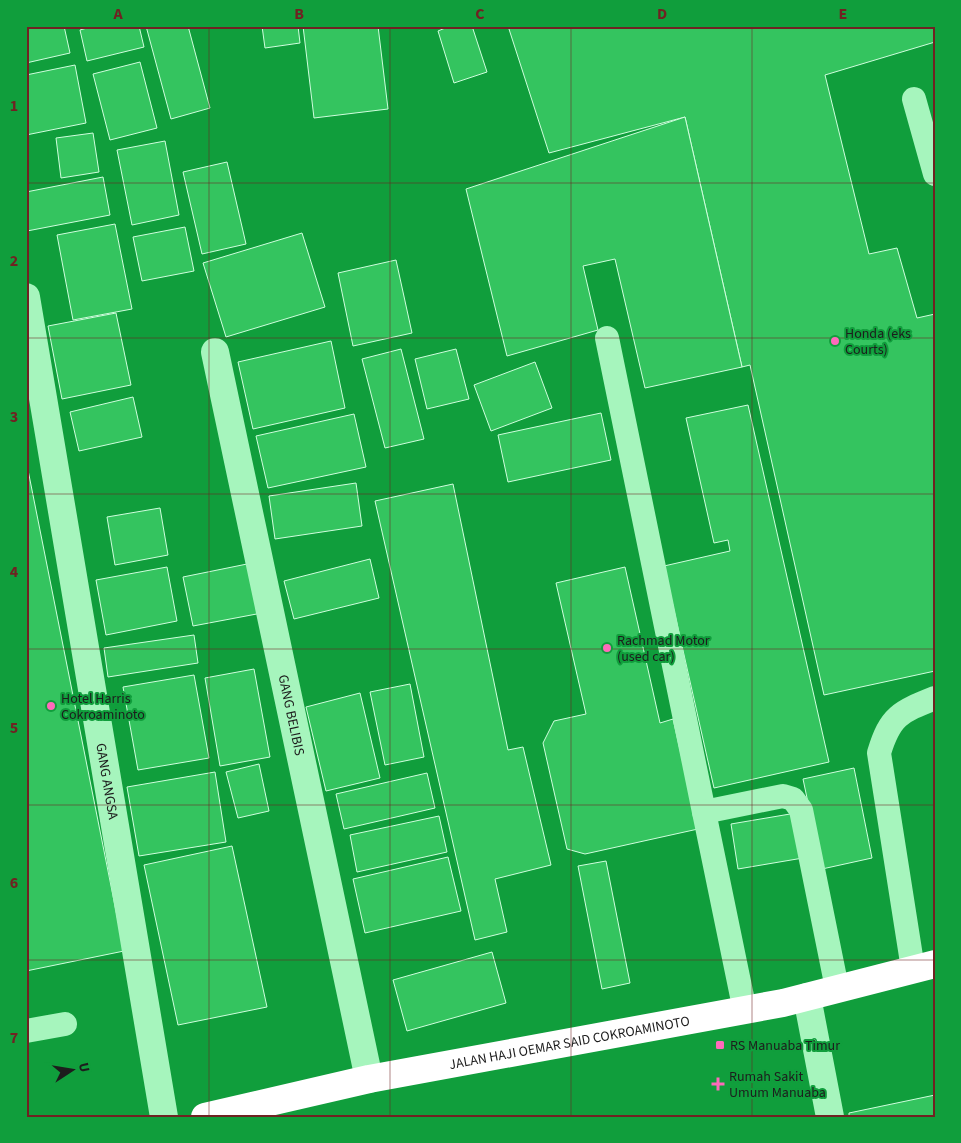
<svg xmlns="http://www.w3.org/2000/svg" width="961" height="1143" font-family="'Source Sans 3',sans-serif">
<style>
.building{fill:#34c45f;stroke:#cffedd}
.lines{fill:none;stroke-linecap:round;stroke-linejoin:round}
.lane{stroke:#a6f5bd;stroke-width:24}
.street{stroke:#a6f5bd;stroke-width:28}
.highway{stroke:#fff;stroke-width:28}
.grid{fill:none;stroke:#702222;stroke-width:1;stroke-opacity:0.55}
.poi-dot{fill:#ff6abb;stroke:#109e3c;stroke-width:2}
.labels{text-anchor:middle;stroke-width:4;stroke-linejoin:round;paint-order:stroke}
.poi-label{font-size:14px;fill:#1d1d1d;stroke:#109e3c;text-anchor:start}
.street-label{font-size:14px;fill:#1d1d1d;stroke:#109e3c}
.neatline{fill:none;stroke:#702222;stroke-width:2}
.grid-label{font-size:16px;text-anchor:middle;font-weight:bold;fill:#702222}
</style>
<rect width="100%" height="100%" fill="#109e3c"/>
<!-- building -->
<g class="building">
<path d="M36 26H64L70 53 26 63V28Z"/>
<path d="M94 26H139L144 47 87 61 80 30Z"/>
<path d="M146 26H188L210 108 171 119Z"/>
<path d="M262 26H298L300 43 265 48Z"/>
<path d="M303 26H378L388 109 314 118Z"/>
<path d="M450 26H472L487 72 454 83 438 31Z"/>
<path d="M508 26H935V42L825 75 869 254 897 248 917 318 935 314V671L824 695 750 365 742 367 685 117 549 153Z"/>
<path d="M140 62 157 128 110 140 93 74Z"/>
<path d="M75 65 86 123 26 135V75Z"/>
<path d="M685 117 742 367 645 388 615 259 583 266 598 330 507 356 466 189Z"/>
<path d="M93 133 99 172 61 178 56 138Z"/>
<path d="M165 141 179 215 132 225 117 150Z"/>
<path d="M227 162 246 244 202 254 183 172Z"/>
<path d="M103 177 110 215 27 231 26 192Z"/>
<path d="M115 224 132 309 73 320 57 235Z"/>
<path d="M185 227 194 271 142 281 133 237Z"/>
<path d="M302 233 325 307 226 337 203 263Z"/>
<path d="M396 260 412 333 353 346 338 273Z"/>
<path d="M116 313 131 385 62 399 48 326Z"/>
<path d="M331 341 345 408 253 429 238 362Z"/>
<path d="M401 349 424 439 385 448 362 359Z"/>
<path d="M456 349 469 399 427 409 415 359Z"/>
<path d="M535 362 552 408 491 431 474 385Z"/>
<path d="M133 397 142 437 79 451 70 412Z"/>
<path d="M748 405 829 762 714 788 664 566 730 551 728 540 714 543 686 418Z"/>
<path d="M601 413 611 460 508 482 498 435Z"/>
<path d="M354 414 366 467 268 488 256 436Z"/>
<path d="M26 460 124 951 26 971Z"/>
<path d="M356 483 362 526 275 539 269 496Z"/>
<path d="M453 484 508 750 523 747 551 865 495 879 507 932 475 940 375 501Z"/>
<path d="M160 508 168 555 115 565 107 517Z"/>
<path d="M370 559 379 598 294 619 284 581Z"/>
<path d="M252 563 262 613 193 626 183 577Z"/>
<path d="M167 567 177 621 106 635 96 580Z"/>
<path d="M625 567 660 723 673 719 698 829 585 854 567 849 543 743 554 721 586 714 556 583Z"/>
<path d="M194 635 198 663 108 677 104 648Z"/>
<path d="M254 669 270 757 220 766 205 678Z"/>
<path d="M194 675 209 758 138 770 123 687Z"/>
<path d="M410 684 424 757 385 765 370 692Z"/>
<path d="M360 693 380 778 326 791 306 707Z"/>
<path d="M259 764 269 811 238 818 226 772Z"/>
<path d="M854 768 872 858 822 869 803 779Z"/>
<path d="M215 772 226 842 139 856 127 787Z"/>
<path d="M427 773 435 808 344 829 336 794Z"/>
<path d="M796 813 803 858 738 869 731 824Z"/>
<path d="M439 816 447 852 357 872 350 835Z"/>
<path d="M232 846 267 1007 178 1025 144 865Z"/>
<path d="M448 857 461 911 365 933 353 879Z"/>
<path d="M606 861 630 983 602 989 578 866Z"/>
<path d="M492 952 506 1003 407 1031 393 980Z"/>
<path d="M935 1095V1117H849V1113Z"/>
</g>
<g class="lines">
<!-- lane -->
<g class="lane">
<path d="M914 99 935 174"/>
<path d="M607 338 704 812"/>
<path d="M913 969 879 753C890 716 900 712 935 698"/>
<path d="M745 1011 704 812 783 796 793 799 801 810 837 988"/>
<path d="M26 1031 65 1024"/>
</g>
<!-- street -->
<g class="street">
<path id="s1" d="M26 297 164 1117"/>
<path id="s2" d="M215 352 369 1079"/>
<path d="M807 997 830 1117"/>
</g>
<!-- highway -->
<path class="highway" id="s3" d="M205 1117 369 1079 783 1003 935 964"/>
</g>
<!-- grid -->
<path class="grid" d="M209 26V1117M390 26V1117M571 26V1117M752 26V1117M26 183H935M26 338H935M26 494H935M26 649H935M26 805H935M26 960H935"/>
<!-- markers -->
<g class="poi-dot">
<circle cx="835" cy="341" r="5"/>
<circle cx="607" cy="648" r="5"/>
<circle cx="51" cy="706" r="5"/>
<rect x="715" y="1040" width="10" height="10" rx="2.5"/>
<path d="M715.5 1076.5h5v5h5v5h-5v5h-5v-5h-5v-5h5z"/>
</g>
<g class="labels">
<!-- poi labels -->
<g class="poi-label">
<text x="845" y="338">Honda (eks<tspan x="845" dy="16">Courts)</tspan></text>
<text x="617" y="645">Rachmad Motor<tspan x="617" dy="16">(used car)</tspan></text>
<text x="61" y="703">Hotel Harris<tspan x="61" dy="16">Cokroaminoto</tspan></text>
<text x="730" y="1050">RS Manuaba Timur</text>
<text x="729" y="1081">Rumah Sakit<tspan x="729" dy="16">Umum Manuaba</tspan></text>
</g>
<!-- street labels -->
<g class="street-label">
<text dy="5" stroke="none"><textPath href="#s2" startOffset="371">GANG BELIBIS</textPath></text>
<text dy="5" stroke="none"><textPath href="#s1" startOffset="491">GANG ANGSA</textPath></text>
<text dy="5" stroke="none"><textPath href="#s3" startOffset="372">JALAN HAJI OEMAR SAID COKROAMINOTO</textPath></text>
</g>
</g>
<!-- border -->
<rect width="961" height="1143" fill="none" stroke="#109e3c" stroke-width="55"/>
<!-- north arrow -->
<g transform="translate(72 1070) rotate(78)" stroke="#109e3c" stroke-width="4" paint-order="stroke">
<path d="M0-4L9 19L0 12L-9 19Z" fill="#1d1d1d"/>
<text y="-8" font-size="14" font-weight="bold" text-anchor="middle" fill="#1d1d1d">U</text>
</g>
<rect x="28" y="28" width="906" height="1088" class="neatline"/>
<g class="grid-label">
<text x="118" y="19">A</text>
<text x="299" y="19">B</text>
<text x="480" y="19">C</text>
<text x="662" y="19">D</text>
<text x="843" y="19">E</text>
<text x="14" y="111">1</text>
<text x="14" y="266">2</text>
<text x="14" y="422">3</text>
<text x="14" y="577">4</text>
<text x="14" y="733">5</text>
<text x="14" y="888">6</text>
<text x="14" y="1043">7</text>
</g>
</svg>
